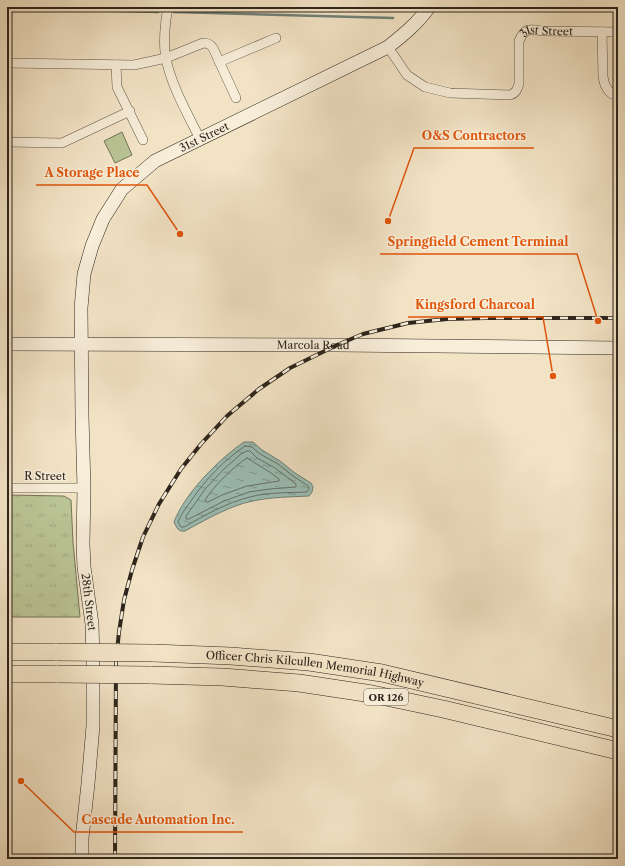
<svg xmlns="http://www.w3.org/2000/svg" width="625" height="866" font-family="'Libre Caslon Text',serif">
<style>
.grass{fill:url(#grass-tufts);stroke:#747458}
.pitch{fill:#bac495;stroke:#747458}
.water{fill:url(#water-ripples);stroke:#6f8178}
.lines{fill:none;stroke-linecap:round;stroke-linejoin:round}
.shore{stroke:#647268;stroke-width:1}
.stream{stroke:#6f8178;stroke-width:2.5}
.street-casing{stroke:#5e5446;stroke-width:10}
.secondary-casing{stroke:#2d251c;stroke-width:14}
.highway-casing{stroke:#2d251c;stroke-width:18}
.street{stroke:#f7edd9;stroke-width:9}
.secondary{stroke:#f7edd9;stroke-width:13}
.highway{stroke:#f2e3c5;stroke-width:17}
.rail-casing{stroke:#2d251c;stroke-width:4}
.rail{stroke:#f7edd9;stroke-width:2.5;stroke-dasharray:8;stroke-linecap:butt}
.highway-bridge-casing{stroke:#2d251c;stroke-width:18;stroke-linecap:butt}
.highway-bridge{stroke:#f2e3c5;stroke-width:17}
.labels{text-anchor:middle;stroke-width:3;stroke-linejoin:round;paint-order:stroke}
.shield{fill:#f7edd9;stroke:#6a6155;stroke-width:1}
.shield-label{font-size:10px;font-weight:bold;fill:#2d251c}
.street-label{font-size:11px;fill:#2d251c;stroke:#f7edd9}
.leader{fill:none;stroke:#df560d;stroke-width:1.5}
.callout-dot{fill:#df560d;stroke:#f7edd9;stroke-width:1.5}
.callout-label{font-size:12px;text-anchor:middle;font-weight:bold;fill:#df560d;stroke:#f7edd9;stroke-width:3;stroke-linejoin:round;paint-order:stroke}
</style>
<defs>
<pattern id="grass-tufts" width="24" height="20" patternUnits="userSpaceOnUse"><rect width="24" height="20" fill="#bac495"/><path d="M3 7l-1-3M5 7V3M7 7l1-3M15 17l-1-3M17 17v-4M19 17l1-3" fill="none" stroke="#a0a880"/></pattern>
<pattern id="water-ripples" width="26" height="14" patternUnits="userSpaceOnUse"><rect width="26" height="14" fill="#9bbeb5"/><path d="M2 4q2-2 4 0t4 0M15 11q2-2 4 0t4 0" fill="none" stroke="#7f9a92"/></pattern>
</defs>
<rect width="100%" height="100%" fill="#f2e3c5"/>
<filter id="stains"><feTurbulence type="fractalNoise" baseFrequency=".005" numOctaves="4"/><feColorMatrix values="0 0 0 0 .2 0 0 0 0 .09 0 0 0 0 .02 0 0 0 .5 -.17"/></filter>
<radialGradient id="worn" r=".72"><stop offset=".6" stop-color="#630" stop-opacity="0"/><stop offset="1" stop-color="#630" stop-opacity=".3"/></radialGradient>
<!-- grass -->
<path class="grass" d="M7 495 64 496 71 500 73 542 80 617H7Z"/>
<!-- pitch -->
<path class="pitch" d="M122 132 132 155 115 163 104 141Z"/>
<!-- water -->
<path class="water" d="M244 442H253L262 450 280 461 295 473 311 483 313 487 312 492 309 496C290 497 271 497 253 501 231 505 205 520 185 531 178 532 177 528 174 522 185 493 219 459 244 442Z"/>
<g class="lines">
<!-- shore -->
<g class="shore">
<path d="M245 446 252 447 260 454 278 464 293 476 308 486C310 488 309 491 306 492 288 493 268 492 250 497 226 503 205 515 184 527H181L178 522C181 514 186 508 191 501 205 480 224 460 245 446Z"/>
<path d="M247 451H250L257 458 275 468 296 484V487L270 489 249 492 224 501 189 519H186V516L206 488 224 469 241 454Z"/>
<path d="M247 458 271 473 279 479V481L247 486 222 495 208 502H206L205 500C215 485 232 468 247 458Z"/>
</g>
<!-- stream -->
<g class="stream">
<path d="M7 8 158 12"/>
<path d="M174 12 393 18"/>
</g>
<defs>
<g id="street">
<path d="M168 7C165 22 163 44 166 59 172 87 187 113 200 139"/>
<path d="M602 32 603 77 605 85 608 90 612 94"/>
<path id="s1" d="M388 47 407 75 425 87 450 93 510 95C516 93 517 90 519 84V41C525 27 530 29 543 31L618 32"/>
<path d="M219 62 276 38"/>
<path d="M7 63 134 65 166 58 203 43C208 43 210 44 213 48L236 98"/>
<path d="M116 65 117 87 143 140"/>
<path d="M7 142 62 143 130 111"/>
<path d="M7 488H84"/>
</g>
<g id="secondary">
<path id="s2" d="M7 344 337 345 618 348"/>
<path id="s3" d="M82 859V838L88 784 93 726V663L92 624 84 567 83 544 84 488 82 416 81 308 84 274 92 246 103 219 122 189 155 161 388 47C403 35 418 23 429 7"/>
</g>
<g id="highway">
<path d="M7 652H57"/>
<path id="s4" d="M153 653 231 656 309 662 382 673 618 729"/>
<path d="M7 674H58"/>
<path d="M150 675 222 677 299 683 372 694 443 709 618 751"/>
</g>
</defs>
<!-- street casing -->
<use href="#street" class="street-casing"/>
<!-- secondary casing -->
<use href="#secondary" class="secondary-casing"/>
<!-- highway casing -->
<use href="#highway" class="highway-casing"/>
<!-- street -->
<use href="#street" class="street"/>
<!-- secondary -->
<use href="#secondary" class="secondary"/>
<!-- highway -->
<use href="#highway" class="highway"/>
<defs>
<path id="rail" d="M115 859 116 661 119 632 124 600 132 570 143 537 159 504 181 469 201 444 227 416 259 389 290 368 337 345 363 334 408 323 447 319 486 318H618"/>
</defs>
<!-- rail casing -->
<use href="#rail" class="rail-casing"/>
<!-- rail -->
<use href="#rail" class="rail"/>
<defs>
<g id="highway-bridge">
<path d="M57 652 153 653"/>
<path d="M58 674 150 675"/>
</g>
</defs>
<!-- highway-bridge casing -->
<use href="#highway-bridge" class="highway-bridge-casing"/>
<!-- highway-bridge -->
<use href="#highway-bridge" class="highway-bridge"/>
</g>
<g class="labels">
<!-- shield labels -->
<rect class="shield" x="364" y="689" width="44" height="16" rx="3"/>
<g class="shield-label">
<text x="386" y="701">OR 126</text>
</g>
<!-- street labels -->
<g class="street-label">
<text dy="4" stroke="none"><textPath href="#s1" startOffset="232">31st Street</textPath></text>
<text dy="4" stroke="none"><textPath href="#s3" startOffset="778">31st Street</textPath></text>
<text dy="4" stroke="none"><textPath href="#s2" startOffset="306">Marcola Road</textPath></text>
<text x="45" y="480">R Street</text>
<text transform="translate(89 602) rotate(83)" y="4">28th Street</text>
<text dy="4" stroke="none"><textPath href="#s4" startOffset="163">Officer Chris Kilcullen Memorial Highway</textPath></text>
</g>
</g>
<!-- callouts -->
<path class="leader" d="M388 221L414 148H534M180 234L147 185H36M598 321L577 254H380M553 376L543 317H408M21 781L74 832H243"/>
<g class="callout-dot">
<circle cx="388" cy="221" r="4"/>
<circle cx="180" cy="234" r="4"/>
<circle cx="598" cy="321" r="4"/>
<circle cx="553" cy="376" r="4"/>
<circle cx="21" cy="781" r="4"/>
</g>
<g class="callout-label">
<text x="474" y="140">O&amp;S Contractors</text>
<text x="92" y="177">A Storage Place</text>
<text x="478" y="246">Springfield Cement Terminal</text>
<text x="475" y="309">Kingsford Charcoal</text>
<text x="158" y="824">Cascade Automation Inc.</text>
</g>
<!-- margin -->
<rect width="625" height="866" fill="none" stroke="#f2e3c5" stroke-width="24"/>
<rect x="8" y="8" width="609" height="850" fill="none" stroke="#2d251c" stroke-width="2"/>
<rect x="12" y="12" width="601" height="842" fill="none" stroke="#2d251c"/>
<rect width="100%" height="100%" filter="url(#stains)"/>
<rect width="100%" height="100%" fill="url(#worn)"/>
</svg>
